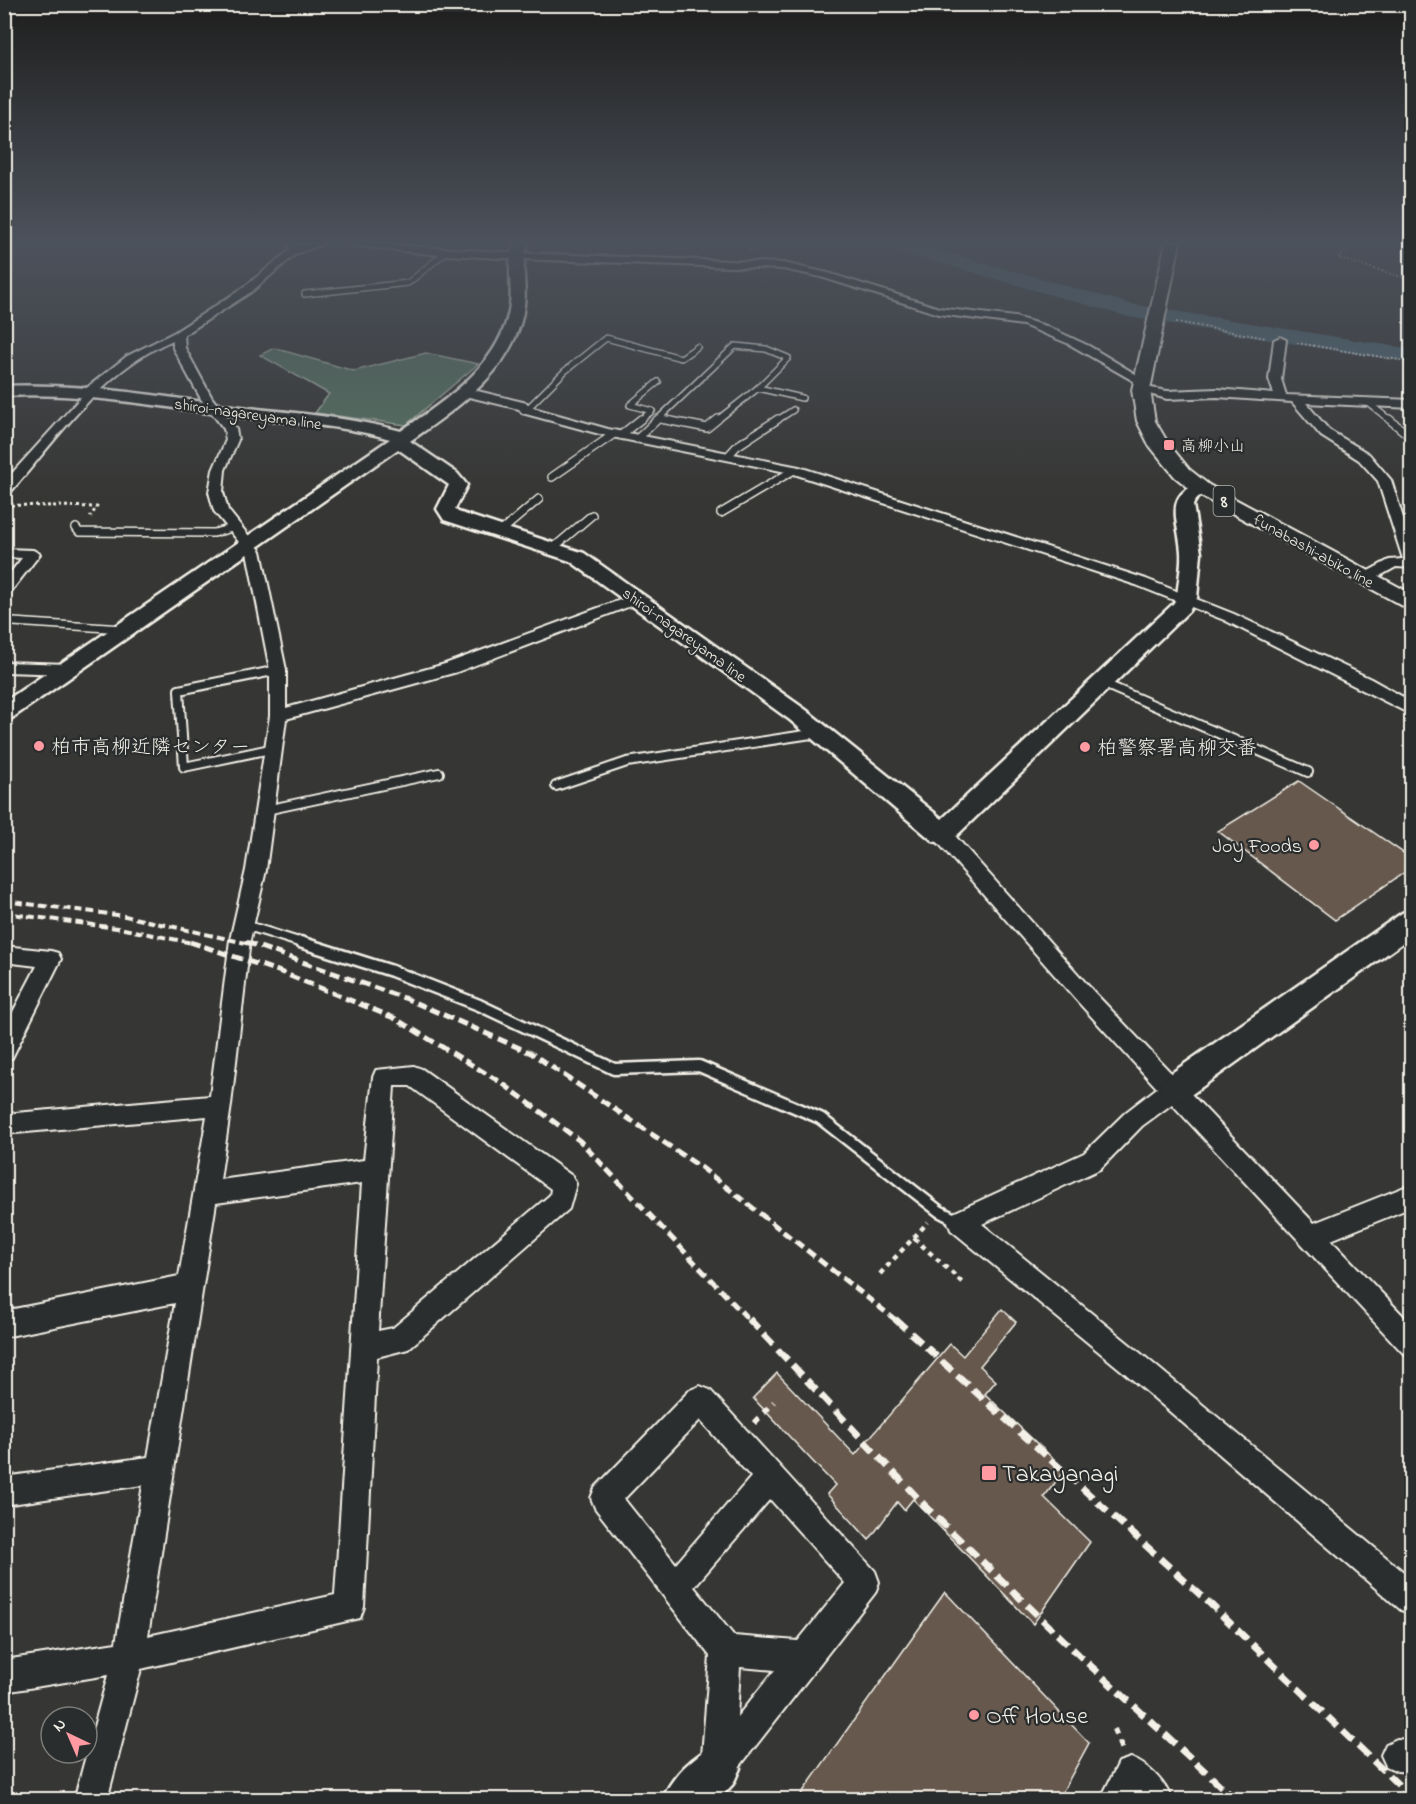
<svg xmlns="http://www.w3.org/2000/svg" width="1416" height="1804" font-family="'Indie Flower','Klee One',sans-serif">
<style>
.green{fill:#57715e;stroke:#a6b1a3;stroke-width:1.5}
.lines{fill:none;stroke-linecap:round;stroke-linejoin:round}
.river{fill:#4b6570;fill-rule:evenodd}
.building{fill:#66584e;stroke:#f4f1e8;stroke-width:1.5}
.lane-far3-casing{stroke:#f4f1e8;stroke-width:8}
.lane-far2-casing{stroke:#f4f1e8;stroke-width:10}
.lane-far1-casing{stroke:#f4f1e8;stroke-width:12}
.lane-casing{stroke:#f4f1e8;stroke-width:15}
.street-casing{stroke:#f4f1e8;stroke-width:4}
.secondary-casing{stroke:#f4f1e8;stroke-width:5}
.primary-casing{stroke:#f4f1e8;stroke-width:4}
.path-far3{stroke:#f4f1e8;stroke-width:2;stroke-dasharray:2 2;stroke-linecap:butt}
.path-far2{stroke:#f4f1e8;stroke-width:3;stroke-dasharray:3 3;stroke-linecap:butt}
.path-far1{stroke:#f4f1e8;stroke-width:4.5;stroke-dasharray:5 5;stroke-linecap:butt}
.path{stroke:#f4f1e8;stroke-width:6;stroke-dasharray:7 7;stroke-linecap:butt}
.lane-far3{stroke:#2a2d2e;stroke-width:5}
.lane-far2{stroke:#2a2d2e;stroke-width:7}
.lane-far1{stroke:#2a2d2e;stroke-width:8}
.lane{stroke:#2a2d2e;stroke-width:10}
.street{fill:#2a2d2e;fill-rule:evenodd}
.secondary{fill:#2a2d2e;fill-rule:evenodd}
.primary{fill:#2a2d2e;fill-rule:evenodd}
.rail-far2{stroke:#f4f1e8;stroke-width:4;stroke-dasharray:8 4;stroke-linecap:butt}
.rail-far1{stroke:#f4f1e8;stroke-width:5;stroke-dasharray:10 5;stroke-linecap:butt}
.rail{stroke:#f4f1e8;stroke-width:7;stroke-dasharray:14 7;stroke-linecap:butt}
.poi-dot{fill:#ff9aa2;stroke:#2a2d2e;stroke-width:2}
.labels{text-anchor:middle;stroke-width:4.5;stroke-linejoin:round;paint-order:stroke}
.far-street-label{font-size:16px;fill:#f4f1e8;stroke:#2a2d2e}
.far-poi-label{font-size:16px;fill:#f4f1e8;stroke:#2a2d2e;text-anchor:start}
.shield{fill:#2a2d2e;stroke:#b7b6b0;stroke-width:1.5}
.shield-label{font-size:18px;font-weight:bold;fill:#f4f1e8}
.poi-label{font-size:20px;fill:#f4f1e8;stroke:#2a2d2e;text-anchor:start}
.near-poi-label{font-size:24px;fill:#f4f1e8;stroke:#2a2d2e;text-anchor:start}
</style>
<rect width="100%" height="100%" fill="#363634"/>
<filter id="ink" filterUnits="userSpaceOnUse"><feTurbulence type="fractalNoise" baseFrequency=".0167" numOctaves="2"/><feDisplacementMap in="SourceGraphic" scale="12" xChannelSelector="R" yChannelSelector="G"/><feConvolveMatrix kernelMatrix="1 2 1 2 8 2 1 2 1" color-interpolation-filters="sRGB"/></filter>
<g filter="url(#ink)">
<!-- green -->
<path class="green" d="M274 348 354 371 426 353 478 364 406 425 315 413 329 394 260 355Z"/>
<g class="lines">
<!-- river -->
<path class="river" d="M878 242H910L1131 304 1412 349V363L1129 317 881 246Z"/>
</g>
<!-- building -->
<g class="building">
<path d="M1299 781 1412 859V867L1335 920 1218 831Z"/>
<path d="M1002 1309 1016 1322 980 1366 996 1381 985 1394 1065 1470 1044 1497 1090 1542 1033 1624 913 1499 904 1510 897 1502 869 1540 827 1494 835 1485 753 1398 777 1373 855 1455 950 1344 963 1356Z"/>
<path d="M945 1592 1089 1743 1058 1800H797Z"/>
</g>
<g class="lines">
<defs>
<g id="lane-far3">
<path d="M305 294 408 283 446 252"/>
<path d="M758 388 802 398"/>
<path d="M1366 401 1391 421"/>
<path d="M526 410 565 371 606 338 681 358 697 347"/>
<path d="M659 419 669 421"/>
<path d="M639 421 652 411 630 405 658 382"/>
<path d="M656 421 735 346 766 349 788 358 758 388 716 421"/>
<path d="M776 421 793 410"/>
</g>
<g id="lane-far2">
<path d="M661 419 707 428 718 419"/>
<path d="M1389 419 1412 438"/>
<path d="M621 435 641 419"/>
<path d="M637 439 658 419"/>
<path d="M728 456 737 446 778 419"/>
<path d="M552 477 614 434"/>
<path d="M721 513 794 470"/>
<path d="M76 528 79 532 214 533 232 528"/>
<path d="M499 533 539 499"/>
<path d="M552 549 592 515"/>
<path d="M13 622 123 629"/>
</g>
<g id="lane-far1">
<path d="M1102 683 1308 772"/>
<path d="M275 748 184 767 179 690 278 670"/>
<path d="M556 786 627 762 818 733"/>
<path d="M266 810 439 773"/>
<path d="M245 925 305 944"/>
</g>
<path id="lane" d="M300 942 392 971 479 1005 614 1069 699 1066 820 1118 939 1211 960 1222"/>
<g id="street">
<path d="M288 242H298L300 246 314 242H328L296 254 251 292 184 335 185 348 192 361 212 398 236 429 238 440 225 470 223 492 228 510 261 551 286 670V708L445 664 631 596H641L643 599 641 602 457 672 286 719 266 870 250 940 231 1105 220 1180 364 1160 373 1077 376 1070 414 1066 422 1069 572 1176 576 1184 569 1209 408 1349 377 1357 364 1607 360 1618 141 1669 107 1800H74L108 1675 4 1692V1660L116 1643 143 1485 4 1505V1477L148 1457 175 1303 4 1337V1311L179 1276 207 1116 4 1134V1114L210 1096 230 940 246 870 270 716V670L247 552 214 511 209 492 213 470 226 440 224 429 201 399 173 348V340C102 370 59 437 9 494L4 495V482L83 395 84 390 127 356 175 332 243 288 290 250ZM394 1086H410L551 1189 550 1195 393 1328 378 1331ZM362 1183 335 1595 148 1636 216 1203Z"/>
<path d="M345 242 518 253 783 263 828 273 939 308 1015 317 1046 326 1089 346 1147 381 1137 383 1067 343 1023 325 939 314 821 277 783 269 518 259 429 254 350 245Z"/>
<path d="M1280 337 1286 340 1281 379 1286 395 1412 400V408L1306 403 1329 430 1369 454 1391 480 1412 546V568L1396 567 1371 581H1361L1359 578 1361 575 1389 560 1403 559 1378 481 1359 460 1321 436 1292 402 1217 397 1167 399 1135 390 1141 386 1167 391 1217 389 1274 394 1269 379 1274 340Z"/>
<path d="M465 388 527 403 530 407 608 429 799 467 1146 579 1234 614 1371 679 1412 702V715L1224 620 1136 585 791 473 607 436 522 413 519 409 461 395V389Z"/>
<path d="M4 549 33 550 40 554 9 594 4 595V581L22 558 4 557Z"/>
<path d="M4 662 69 664 77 669 69 674 4 672Z"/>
<path d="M942 827 949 829 1093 991 1314 1223 1412 1184V1207L1331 1240 1412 1325V1357L1403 1353 1172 1104 1142 1126 1100 1169 982 1224 1144 1356 1412 1579V1614L1401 1610 1126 1374 951 1230 948 1222 951 1214 1084 1153 1126 1112 1157 1088 1079 1003 935 839 933 834 935 829Z"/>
<path d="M4 946 51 951 58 953 61 959 12 1058 4 1060V1029L37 966 4 962Z"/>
<path d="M700 1386 710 1390 875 1571 879 1582 875 1593 729 1780 717 1784 705 1780 701 1768 710 1656 595 1508 591 1498 595 1488 690 1390ZM700 1420 751 1477 676 1564 624 1499ZM770 1499 845 1583 798 1641 734 1636 694 1587ZM740 1667 775 1670 737 1717Z"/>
<path d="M1397 1739 1412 1740V1772L1397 1771 1386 1766 1381 1755 1386 1744Z"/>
<path d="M1131 1758C1149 1765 1165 1782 1172 1800H1100L1119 1762Z"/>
</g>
<g id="secondary">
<path d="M516 242H529C519 263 527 283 524 305 517 368 457 408 410 441L457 473 467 485 455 509 458 512 584 553 806 710 942 819 1173 604 1177 598C1178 583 1182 567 1181 552 1179 521 1162 494 1202 483L1211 489 1197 498 1193 505 1201 553 1197 598 1189 611 951 841 942 843 933 841 790 720 570 561 444 520 437 509 449 485 398 449 12 718 4 721V702L390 439C339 424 284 423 232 416 156 406 82 392 4 396V386C82 383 157 396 233 406 289 413 346 416 401 431 446 400 502 364 510 305 513 283 505 263 516 242Z"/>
<path d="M1412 910V936L1185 1099 1174 1103 1163 1099 1159 1089 1163 1079 1402 913Z"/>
<path d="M717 1745 733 1752 740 1768 733 1784 718 1800H662C672 1776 693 1755 717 1745Z"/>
</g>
<path id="primary" d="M1166 242H1180L1150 390 1155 421 1168 443 1189 469 1209 485 1412 594V611L1195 493 1175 477 1149 445 1137 421 1132 390Z"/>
</defs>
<!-- lane-far3 casing -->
<use href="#lane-far3" class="lane-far3-casing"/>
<!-- lane-far2 casing -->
<use href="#lane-far2" class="lane-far2-casing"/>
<!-- lane-far1 casing -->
<use href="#lane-far1" class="lane-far1-casing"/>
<!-- lane casing -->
<use href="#lane" class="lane-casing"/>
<!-- street casing -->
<use href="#street" class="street-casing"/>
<!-- secondary casing -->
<use href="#secondary" class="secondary-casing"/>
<!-- primary casing -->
<use href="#primary" class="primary-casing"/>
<!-- path-far3 -->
<g class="path-far3">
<path d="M1351 242 1352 246 1338 258 1412 280"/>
<path d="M750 251 755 242"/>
<path d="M1176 322 1266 338"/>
<path d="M1297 343 1412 362"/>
</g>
<!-- path-far2 -->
<path class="path-far2" d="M11 505 97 507 90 517"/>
<!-- path-far1 -->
<g class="path-far1">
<path d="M914 1238 964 1284"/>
<path d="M880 1274 928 1222"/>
</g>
<!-- path -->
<g class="path">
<path d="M754 1423 774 1402"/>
<path d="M1114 1729 1122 1750"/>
</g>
<!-- lane-far3 -->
<use href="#lane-far3" class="lane-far3"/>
<!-- lane-far2 -->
<use href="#lane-far2" class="lane-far2"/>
<!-- lane-far1 -->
<use href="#lane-far1" class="lane-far1"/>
<!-- lane -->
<use href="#lane" class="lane"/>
<!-- street -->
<use href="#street" class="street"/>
<!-- secondary -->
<use href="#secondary" class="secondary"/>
<!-- primary -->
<use href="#primary" class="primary"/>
<!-- rail-far2 -->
<g class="rail-far2">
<path d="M4 901 125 916 250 944"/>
<path d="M4 913 124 929 197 944"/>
</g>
<!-- rail-far1 -->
<g class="rail-far1">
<path d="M190 942 278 971 394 1018 502 1083 580 1141 750 1321"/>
<path d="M246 942 407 999 531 1053 702 1168 897 1321"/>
</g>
<!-- rail -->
<g class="rail">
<path d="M749 1319 929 1510 1081 1657 1236 1800"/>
<path d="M895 1319 1206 1600 1412 1798"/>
</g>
</g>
</g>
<!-- sky -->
<linearGradient id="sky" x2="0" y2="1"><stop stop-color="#1e1e1d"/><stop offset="0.49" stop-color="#4c525c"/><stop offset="1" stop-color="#4c525c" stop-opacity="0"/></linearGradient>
<rect width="1416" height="494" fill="url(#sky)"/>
<!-- markers -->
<g class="poi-dot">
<rect x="1163" y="439" width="12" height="12" rx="3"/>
<circle cx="39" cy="746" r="6"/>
<circle cx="1085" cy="747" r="6"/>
<circle cx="1314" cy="845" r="6"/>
<rect x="981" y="1465" width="16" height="16" rx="3"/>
<circle cx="974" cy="1715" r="6"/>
</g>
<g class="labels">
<!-- far-street labels -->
<g class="far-street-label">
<text transform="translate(248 413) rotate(8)" y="6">shiroi-nagareyama line</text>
<text transform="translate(1314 550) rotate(29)" y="6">funabashi-abiko line</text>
<text transform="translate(685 634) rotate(36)" y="6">shiroi-nagareyama line</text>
</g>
<!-- far-poi labels -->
<g class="far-poi-label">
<text x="1181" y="451">高柳小山</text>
</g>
<!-- shield labels -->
<rect class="shield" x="1213.5" y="486" width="21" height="30" rx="4.5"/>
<g class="shield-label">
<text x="1224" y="507">8</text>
</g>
<!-- poi labels -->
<g class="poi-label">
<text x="51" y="753">柏市高柳近隣センター</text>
<text x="1097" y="754">柏警察署高柳交番</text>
<text x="1302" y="852" text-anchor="end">Joy Foods</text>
</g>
<!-- near-poi labels -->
<g class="near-poi-label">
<text x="1002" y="1481">Takayanagi</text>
<text x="986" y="1723">Off House</text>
</g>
</g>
<!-- margin -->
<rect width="1416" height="1804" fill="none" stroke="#2a2d2e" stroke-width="24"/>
<rect x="12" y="12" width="1392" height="1780" fill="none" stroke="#f4f1e8" stroke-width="2" filter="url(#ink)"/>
<!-- north arrow -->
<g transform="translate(69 1735) rotate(316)"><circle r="28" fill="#2a2d2e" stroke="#7b7b78" stroke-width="1.5"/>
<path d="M0-4.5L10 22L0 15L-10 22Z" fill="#ff9aa2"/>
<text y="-9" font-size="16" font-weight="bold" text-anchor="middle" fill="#f4f1e8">N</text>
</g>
</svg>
